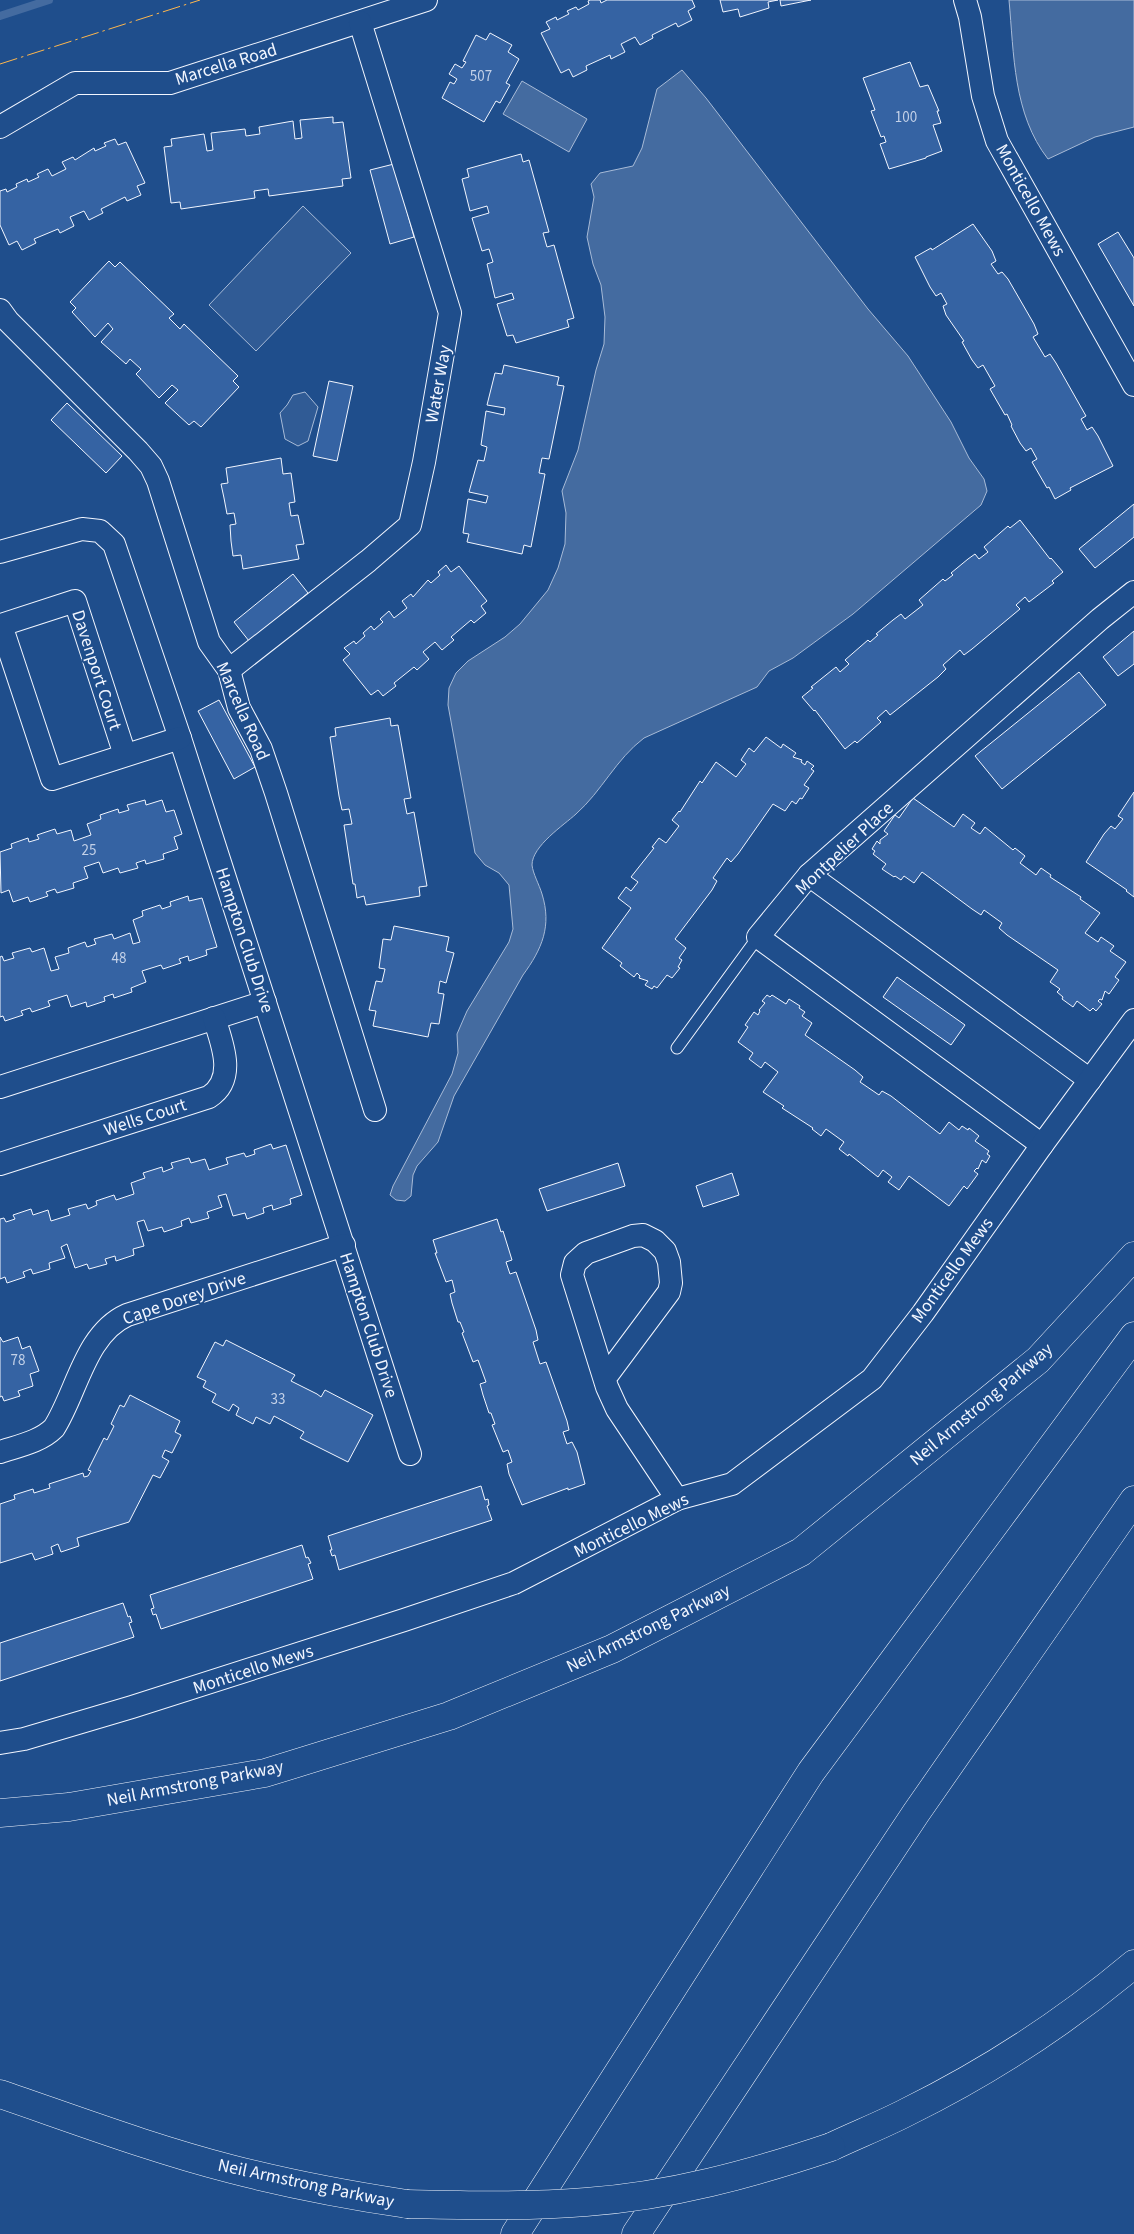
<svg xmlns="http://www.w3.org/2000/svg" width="1134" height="2234" font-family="'Source Sans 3',sans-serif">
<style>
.built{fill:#305b95;stroke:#a8bbd7}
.water{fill:#446ba0;stroke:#a8bbd7}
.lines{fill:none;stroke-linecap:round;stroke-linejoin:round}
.stream{stroke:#446ba0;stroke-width:8}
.building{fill:#3563a3;stroke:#f2f6ff}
.lane-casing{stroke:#f2f6ff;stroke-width:13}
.street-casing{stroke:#f2f6ff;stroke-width:24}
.highway-casing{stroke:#f2f6ff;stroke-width:29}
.lane{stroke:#1f4e8c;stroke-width:11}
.street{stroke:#1f4e8c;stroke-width:22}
.highway{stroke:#1f4e8c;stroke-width:28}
.highway-bridge-casing{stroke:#f2f6ff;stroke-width:29;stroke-linecap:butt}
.highway-bridge{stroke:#1f4e8c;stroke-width:28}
.power{stroke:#ffb74d;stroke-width:1;stroke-dasharray:18 4 2.5 4;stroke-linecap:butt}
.labels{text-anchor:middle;stroke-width:4;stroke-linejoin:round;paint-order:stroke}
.number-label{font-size:15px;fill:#c3d1e8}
.street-label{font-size:18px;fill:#f2f6ff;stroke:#1f4e8c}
</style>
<rect width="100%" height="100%" fill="#1f4e8c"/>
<g class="built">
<path d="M 303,206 L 351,253 L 256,351 L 209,305 Z"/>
<path d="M 305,392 L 318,407 L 308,441 L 298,446 L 285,439 L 280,413 L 287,405 L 293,395 Z"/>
</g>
<g class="water">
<path d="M 1009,0 L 1134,0 L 1134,127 L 1095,137 L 1048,159 C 1013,114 1014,54 1009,0 Z"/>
<path d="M 682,70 L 706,98 L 868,309 L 908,356 L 951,422 L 969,458 L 984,479 L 987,491 L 981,505 L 853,614 L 793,658 L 769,671 L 757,687 L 644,738 C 616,759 602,791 576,814 C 564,825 532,846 532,865 C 533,874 539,884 542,894 C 552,926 542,949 523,975 L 454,1096 L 438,1142 L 417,1166 L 413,1175 L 411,1196 L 405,1201 L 396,1200 L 390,1195 L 393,1186 L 452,1074 L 458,1053 L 457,1034 L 467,1011 L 509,942 L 513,929 L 509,885 L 499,873 L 485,865 L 475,853 L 448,705 L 449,688 L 456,673 L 468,661 L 505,637 L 520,624 L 548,590 L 558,568 L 565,544 L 566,513 L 562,491 L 578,450 L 596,370 L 604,344 L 605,317 L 601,285 L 593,264 L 587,237 L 594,197 L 591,184 L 600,173 L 633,166 L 642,148 L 657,89 Z"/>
<path d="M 522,81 L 587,119 L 569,152 L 503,114 Z"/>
</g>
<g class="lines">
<path class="stream" d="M 0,16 L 49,0"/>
</g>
<g class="building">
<path d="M 590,0 L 600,0 L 601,3 L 607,0 L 692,0 L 695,7 L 688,11 L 692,20 L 678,27 L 676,23 L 652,35 L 653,38 L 640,45 L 635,37 L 621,44 L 625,52 L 611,59 L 610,55 L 586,66 L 587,70 L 573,77 L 569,69 L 561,73 L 541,33 L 550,29 L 546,22 L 556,17 L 557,20 L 569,14 L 567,11 L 576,7 L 578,10 L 589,4 L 588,1 Z"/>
<path d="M 720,0 L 778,0 L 768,2 L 769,8 L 740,17 L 738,9 L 723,12 Z"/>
<path d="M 780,0 L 811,0 L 781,6 Z"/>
<path d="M 490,33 L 512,45 L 508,52 L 519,59 L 506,83 L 510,85 L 500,103 L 496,101 L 484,122 L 442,98 L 450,82 L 454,84 L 457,79 L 449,74 L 455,64 L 462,68 L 466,62 L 463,61 L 476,35 L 486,40 Z"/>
<path d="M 910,62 L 920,87 L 928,85 L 939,111 L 937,111 L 941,123 L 933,125 L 942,151 L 926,157 L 926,158 L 889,169 L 880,144 L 886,142 L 884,136 L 881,137 L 871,111 L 875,110 L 863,78 Z"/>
<path d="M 333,117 L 333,123 L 343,122 L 351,178 L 342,179 L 343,186 L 269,196 L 268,189 L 254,191 L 255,198 L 181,209 L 180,202 L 171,203 L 164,147 L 172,146 L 171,139 L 204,134 L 207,151 L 213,150 L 211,133 L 245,129 L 246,136 L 260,134 L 259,127 L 293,121 L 295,139 L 302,138 L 300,120 Z"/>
<path d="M 115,139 L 118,145 L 126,142 L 145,183 L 137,186 L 141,195 L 127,201 L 125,197 L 101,209 L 103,213 L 89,220 L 84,211 L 70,217 L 74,226 L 60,233 L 58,229 L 34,239 L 36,243 L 22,250 L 17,241 L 9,245 L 0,225 L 0,191 L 6,189 L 7,192 L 17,187 L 16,184 L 27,179 L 28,182 L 39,177 L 37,174 L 48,169 L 52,176 L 66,169 L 62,162 L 73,157 L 75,160 L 94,148 L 95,151 L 106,146 L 104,143 Z"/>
<path d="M 521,154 L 523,162 L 529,160 L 549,232 L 543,233 L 547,247 L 554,245 L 574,318 L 567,320 L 569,327 L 516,343 L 513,335 L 507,336 L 497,304 L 514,299 L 512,293 L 495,298 L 487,264 L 493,262 L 489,249 L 482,251 L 472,218 L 489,213 L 487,206 L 470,211 L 462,179 L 469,177 L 467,169 Z"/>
<path d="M 394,164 L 414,237 L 390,244 L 370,170 Z"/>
<path d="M 973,224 L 992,251 L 996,261 L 991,264 L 998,274 L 1002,272 L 1008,279 L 1034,324 L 1038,334 L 1033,337 L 1045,357 L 1050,354 L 1056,363 L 1086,416 L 1081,419 L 1087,430 L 1092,427 L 1098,436 L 1113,466 L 1070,488 L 1071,490 L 1055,499 L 1049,487 L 1047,488 L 1032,462 L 1037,459 L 1031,448 L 1026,451 L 1020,443 L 1011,426 L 1012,425 L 1007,414 L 1005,415 L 990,389 L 995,386 L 983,365 L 978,368 L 972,360 L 962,342 L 964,341 L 946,315 L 943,306 L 947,304 L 941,293 L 936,296 L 930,287 L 915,257 L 931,248 L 932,250 Z"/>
<path d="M 1118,232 L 1134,258 L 1134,306 L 1098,244 Z"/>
<path d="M 109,261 L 115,267 L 120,262 L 174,314 L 169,318 L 180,329 L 184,324 L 238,376 L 233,381 L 239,387 L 201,427 L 194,421 L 189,425 L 165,403 L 178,390 L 172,385 L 159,398 L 136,374 L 141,369 L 130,359 L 126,364 L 101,342 L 113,329 L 108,323 L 95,337 L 72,312 L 76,308 L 70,302 Z"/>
<path d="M 504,365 L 559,377 L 557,385 L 564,386 L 549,459 L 542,458 L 539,473 L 545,474 L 531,547 L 524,545 L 522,554 L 467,542 L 469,534 L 463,533 L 468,499 L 486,503 L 488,496 L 469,492 L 478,460 L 484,461 L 487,447 L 481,445 L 486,411 L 504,415 L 505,408 L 487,405 L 495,373 L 502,374 Z"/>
<path d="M 329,381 L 353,386 L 337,461 L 313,456 Z"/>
<path d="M 67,403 L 122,456 L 106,473 L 51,420 Z"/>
<path d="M 281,458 L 283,474 L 291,473 L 295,502 L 289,503 L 291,516 L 298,515 L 304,544 L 296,545 L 299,559 L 243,569 L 241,555 L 233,556 L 231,541 L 230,525 L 236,524 L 234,513 L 227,514 L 224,498 L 221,484 L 228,483 L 226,468 Z"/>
<path d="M 1134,504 L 1134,537 L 1095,568 L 1079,549 Z"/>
<path d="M 1020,520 L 1050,559 L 1051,558 L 1063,572 L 1052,581 L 1054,583 L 1029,602 L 1025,597 L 1016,605 L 1020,609 L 972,649 L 964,655 L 960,650 L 943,665 L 946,669 L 938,677 L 890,715 L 886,710 L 877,718 L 881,722 L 857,743 L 855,741 L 845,749 L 815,710 L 814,711 L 802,697 L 813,688 L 811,687 L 836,667 L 840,672 L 849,664 L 845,660 L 868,640 L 870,642 L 878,635 L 876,634 L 893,620 L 901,614 L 905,619 L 923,605 L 919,600 L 943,579 L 945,581 L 953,575 L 951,573 L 968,559 L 975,554 L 979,559 L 988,552 L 984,547 L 1008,526 L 1010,528 Z"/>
<path d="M 446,565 L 451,572 L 459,566 L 487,601 L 481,606 L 486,613 L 474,623 L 471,620 L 451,637 L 454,640 L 442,650 L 435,642 L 423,652 L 429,659 L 417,670 L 414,667 L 394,683 L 396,686 L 383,696 L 378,690 L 371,695 L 343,660 L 350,654 L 344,648 L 354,641 L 356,644 L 365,636 L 363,633 L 371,626 L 374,630 L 383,622 L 380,619 L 389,611 L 394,618 L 407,608 L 402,601 L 411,594 L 413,597 L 428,580 L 431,583 L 440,575 L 438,572 Z"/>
<path d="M 293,574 L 308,593 L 249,641 L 234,622 Z"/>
<path d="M 1134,631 L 1134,664 L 1118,676 L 1103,657 Z"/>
<path d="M 1079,672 L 1106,705 L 1002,789 L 975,756 Z"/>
<path d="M 219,700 L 255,767 L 234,779 L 198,711 Z"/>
<path d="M 390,718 L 391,726 L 398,725 L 411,798 L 404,799 L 407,814 L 414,812 L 427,886 L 419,887 L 420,896 L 366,905 L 364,896 L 357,898 L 355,884 L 353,884 L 344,825 L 352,824 L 349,809 L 342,810 L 339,796 L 330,737 L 336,736 L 335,728 Z"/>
<path d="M 766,737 L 781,748 L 783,744 L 796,753 L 793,757 L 802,760 L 801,762 L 805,765 L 807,761 L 814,766 L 811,769 L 814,771 L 804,785 L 809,788 L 802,799 L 800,798 L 796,804 L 792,801 L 785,811 L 773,804 L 738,854 L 731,862 L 727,858 L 713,878 L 717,881 L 712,890 L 675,939 L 686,948 L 679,958 L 682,960 L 678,967 L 680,968 L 672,978 L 667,975 L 657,988 L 654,986 L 652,989 L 645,985 L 648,981 L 639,978 L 640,976 L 637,973 L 634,977 L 620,966 L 622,963 L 602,948 L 631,908 L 618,898 L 626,887 L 631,891 L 638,882 L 631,877 L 654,848 L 652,847 L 659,838 L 666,843 L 679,826 L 672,820 L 679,811 L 680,812 L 700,781 L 702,783 L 716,762 L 736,777 L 746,764 L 741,760 L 749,748 L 754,752 Z"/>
<path d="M 1134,792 L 1134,897 L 1126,891 L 1127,890 L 1086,862 L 1104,834 L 1111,826 L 1115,829 L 1123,819 L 1118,816 Z"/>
<path d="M 913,798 L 954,827 L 963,814 L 975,823 L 971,828 L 980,834 L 985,827 L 1013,850 L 1015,848 L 1025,856 L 1020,863 L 1036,875 L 1041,868 L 1051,875 L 1050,877 L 1081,897 L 1080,899 L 1100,913 L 1085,933 L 1098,942 L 1101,937 L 1114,946 L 1110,951 L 1126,962 L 1115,977 L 1119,980 L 1109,994 L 1105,991 L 1102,1000 L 1100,999 L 1098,1001 L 1102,1004 L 1096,1011 L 1093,1008 L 1090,1011 L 1077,1001 L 1073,1007 L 1062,999 L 1063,997 L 1057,992 L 1060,989 L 1050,982 L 1058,970 L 1007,935 L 999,928 L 1002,923 L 984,910 L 981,915 L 972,909 L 922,872 L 914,883 L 904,876 L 901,880 L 895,876 L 894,877 L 882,869 L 886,864 L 873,854 L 875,851 L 872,849 L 877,841 L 880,844 L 880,840 L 888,834 L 884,831 L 895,815 L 899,818 Z"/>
<path d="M 145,800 L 146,805 L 162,800 L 166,812 L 174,810 L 182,834 L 174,837 L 178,849 L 163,854 L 164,859 L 146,864 L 145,860 L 136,863 L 138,868 L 120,873 L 118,868 L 103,873 L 99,862 L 84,867 L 88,878 L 73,883 L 74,888 L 57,893 L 55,889 L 46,892 L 48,896 L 30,902 L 28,897 L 13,902 L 9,890 L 1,893 L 0,852 L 12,848 L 11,844 L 28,838 L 29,842 L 39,839 L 37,835 L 55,829 L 57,834 L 71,830 L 74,841 L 91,835 L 87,824 L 101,819 L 100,815 L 118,809 L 119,813 L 129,810 L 127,805 Z"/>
<path d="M 188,896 L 189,901 L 202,898 L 217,947 L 206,950 L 207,955 L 189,961 L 188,956 L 179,959 L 181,963 L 163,969 L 161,965 L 142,971 L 146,982 L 131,988 L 132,992 L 114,998 L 113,994 L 104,997 L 105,1001 L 87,1007 L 86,1002 L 71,1007 L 67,995 L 48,1001 L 50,1006 L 32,1012 L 30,1008 L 21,1011 L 23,1015 L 5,1021 L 3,1016 L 0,1017 L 0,957 L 2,956 L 4,961 L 14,958 L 12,953 L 30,948 L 32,952 L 44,948 L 51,971 L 59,969 L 55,957 L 69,953 L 68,948 L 85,942 L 87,947 L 96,944 L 94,939 L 112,934 L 114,939 L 130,933 L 133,944 L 140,942 L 133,920 L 143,916 L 142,911 L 160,905 L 162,909 L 171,906 L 170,902 Z"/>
<path d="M 394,926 L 449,937 L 446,951 L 454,953 L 446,983 L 440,981 L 438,993 L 444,994 L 439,1024 L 431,1023 L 428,1037 L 373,1026 L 376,1011 L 369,1010 L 376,981 L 382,982 L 385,969 L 379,968 L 383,939 L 391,940 Z"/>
<path d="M 897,977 L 965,1025 L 951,1045 L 883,997 Z"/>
<path d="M 767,995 L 770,997 L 772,995 L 786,1004 L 789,999 L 800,1006 L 799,1008 L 805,1012 L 802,1016 L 812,1023 L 805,1035 L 855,1070 L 863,1077 L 860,1082 L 879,1095 L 882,1091 L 891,1096 L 940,1134 L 949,1122 L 959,1130 L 962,1126 L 968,1130 L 969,1128 L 979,1136 L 975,1141 L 989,1151 L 987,1154 L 990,1156 L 986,1163 L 982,1160 L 978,1169 L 977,1168 L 974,1171 L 978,1174 L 967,1189 L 964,1186 L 949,1206 L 909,1176 L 899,1190 L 888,1182 L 892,1177 L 883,1170 L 878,1177 L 849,1154 L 848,1156 L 839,1149 L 844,1142 L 826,1129 L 821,1136 L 812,1129 L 813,1128 L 782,1108 L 784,1106 L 763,1092 L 778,1072 L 765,1062 L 761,1068 L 749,1059 L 753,1053 L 738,1042 L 748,1027 L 745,1025 L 754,1012 L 758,1015 L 760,1011 L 759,1010 L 765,1003 L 762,1001 Z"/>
<path d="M 271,1144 L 273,1149 L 286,1145 L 302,1195 L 290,1199 L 291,1204 L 273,1210 L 272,1205 L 263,1208 L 264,1213 L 247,1219 L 245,1213 L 233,1216 L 226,1194 L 218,1196 L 222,1207 L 207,1212 L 209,1218 L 191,1223 L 189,1218 L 181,1221 L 182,1226 L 164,1232 L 162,1227 L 148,1231 L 144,1220 L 137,1222 L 144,1246 L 133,1249 L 134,1255 L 116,1261 L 115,1256 L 105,1259 L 107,1264 L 89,1269 L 87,1264 L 75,1268 L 67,1244 L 61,1247 L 65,1258 L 49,1263 L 50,1269 L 33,1274 L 31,1269 L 23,1272 L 25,1277 L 7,1283 L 5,1277 L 0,1279 L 0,1219 L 4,1218 L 6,1222 L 15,1219 L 13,1215 L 31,1209 L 33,1215 L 48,1210 L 51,1221 L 70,1215 L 68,1209 L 86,1204 L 88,1209 L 97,1205 L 96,1201 L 114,1195 L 116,1200 L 134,1194 L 131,1183 L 145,1178 L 143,1173 L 162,1167 L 163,1172 L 173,1168 L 171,1163 L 189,1158 L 191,1163 L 205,1159 L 209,1170 L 228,1164 L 226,1158 L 244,1153 L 246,1157 L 255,1154 L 254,1150 Z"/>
<path d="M 618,1163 L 625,1186 L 547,1211 L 539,1189 Z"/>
<path d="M 732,1173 L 739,1195 L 703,1207 L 696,1186 Z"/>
<path d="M 497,1219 L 501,1232 L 503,1231 L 512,1260 L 506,1262 L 510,1274 L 516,1272 L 536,1330 L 538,1340 L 533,1342 L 540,1364 L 546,1362 L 567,1421 L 569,1430 L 563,1432 L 567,1444 L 572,1442 L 577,1452 L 585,1484 L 568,1490 L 568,1488 L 522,1505 L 509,1474 L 507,1464 L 512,1462 L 508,1450 L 503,1452 L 492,1425 L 495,1424 L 491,1413 L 489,1413 L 483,1395 L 480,1384 L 486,1382 L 478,1360 L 473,1362 L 462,1333 L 464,1332 L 460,1322 L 458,1322 L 452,1303 L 450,1294 L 455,1292 L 452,1280 L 446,1282 L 435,1253 L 437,1253 L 433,1240 Z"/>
<path d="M 0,1337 L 3,1342 L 18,1337 L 22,1349 L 30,1346 L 39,1371 L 30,1374 L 33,1386 L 18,1391 L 20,1396 L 4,1401 L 2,1396 L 0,1397 Z"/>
<path d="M 226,1340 L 295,1375 L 291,1381 L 317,1394 L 321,1397 L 325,1390 L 373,1415 L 348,1462 L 300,1438 L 304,1432 L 274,1416 L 270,1424 L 256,1417 L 253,1424 L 236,1415 L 239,1408 L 233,1404 L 229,1411 L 212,1402 L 216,1394 L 203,1387 L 206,1381 L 197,1377 L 215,1342 L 223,1346 Z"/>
<path d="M 130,1395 L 180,1421 L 175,1432 L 181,1435 L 172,1453 L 165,1450 L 162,1457 L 169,1461 L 160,1478 L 153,1475 L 129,1522 L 77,1538 L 79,1546 L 61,1552 L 58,1544 L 51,1547 L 53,1554 L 35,1560 L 32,1553 L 0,1563 L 0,1504 L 15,1499 L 14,1495 L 33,1489 L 34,1493 L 50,1488 L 49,1484 L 83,1473 L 84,1477 L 88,1476 L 91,1471 L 88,1470 L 104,1438 L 107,1440 L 114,1426 L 111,1424 L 120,1405 L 124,1407 Z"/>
<path d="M 481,1486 L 485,1500 L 488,1499 L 489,1505 L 487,1506 L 492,1520 L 339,1570 L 335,1555 L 332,1556 L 330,1550 L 332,1550 L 328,1536 Z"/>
<path d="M 302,1545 L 306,1558 L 308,1557 L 311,1563 L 308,1564 L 313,1579 L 161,1629 L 156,1614 L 153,1615 L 151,1609 L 154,1608 L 150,1595 Z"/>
<path d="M 123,1603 L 128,1617 L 130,1616 L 132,1622 L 129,1623 L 134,1637 L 0,1681 L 0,1643 Z"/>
</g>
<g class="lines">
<g class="lane-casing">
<path id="lane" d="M 677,1048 L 758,937"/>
</g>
<g class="street-casing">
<g id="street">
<path d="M 965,0 L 970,17 L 983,96 L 997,141 L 1134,385"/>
<path d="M 0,127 L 75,83 L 170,83 L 426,0"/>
<path d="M 0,310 L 8,321 L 138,451 L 151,466 L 158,481 L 209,642 L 229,670 L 239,708 L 261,749 L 276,793 L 375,1110"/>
<path d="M 0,552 L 82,529 L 100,531 L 114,544 L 180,738 L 410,1454"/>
<path d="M 229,670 L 368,561 L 410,525 L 424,462 L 450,313 L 360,22"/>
<path d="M 125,755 L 75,601 L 1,625 L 52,779 L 180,738"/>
<path d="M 809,875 L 1090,1080"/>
<path d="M 0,1087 L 265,1002"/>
<path d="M 1042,1145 L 758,937 L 809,875 L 1100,619 L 1134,592"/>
<path d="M 0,1164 L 209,1097 C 237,1079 222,1043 214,1018"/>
<path d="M 605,1378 L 669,1292 L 671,1283 L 669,1262 L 665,1251 L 655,1241 L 643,1235 L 633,1236 L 586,1253 L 575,1263 L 572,1275 L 607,1387 L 617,1409 L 677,1499"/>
<path d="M 0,1452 C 18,1446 40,1442 54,1428 C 77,1392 85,1334 127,1315 L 344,1245"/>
<path d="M 0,1743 L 24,1739 L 132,1707 L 404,1620 L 514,1583 L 677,1499 L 732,1484 L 872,1379 L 923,1313 L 1042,1145 L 1134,1020"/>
</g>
</g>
<g class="highway-casing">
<g id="highway">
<path d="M 0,1813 L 69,1807 L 265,1773 L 449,1716 L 612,1649 L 801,1552 L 1038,1360 L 1134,1256"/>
<path d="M 0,2094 C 76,2120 153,2149 231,2169 C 289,2184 347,2195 407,2204"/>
<path d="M 831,2147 C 856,2135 882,2125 907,2112 C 988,2072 1065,2022 1134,1964"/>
<path d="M 515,2234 L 811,1772 L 1134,1336"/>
<path d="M 636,2234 L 916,1813 L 1134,1500"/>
</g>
</g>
<use href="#lane" class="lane"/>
<use href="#street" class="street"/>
<use href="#highway" class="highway"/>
<g class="highway-bridge-casing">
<path id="highway-bridge" d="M 407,2204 C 466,2205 526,2207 586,2202 C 670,2196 751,2174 831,2147"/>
</g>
<use href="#highway-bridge" class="highway-bridge"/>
<path class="power" d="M 0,64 L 200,0"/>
</g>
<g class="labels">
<g class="number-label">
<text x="481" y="81">507</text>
<text x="906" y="122">100</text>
<text x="89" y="855">25</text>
<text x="119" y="963">48</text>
<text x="18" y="1365">78</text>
<text x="278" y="1404">33</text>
</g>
<g class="street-label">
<text transform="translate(226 64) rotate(-17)" y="6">Marcella Road</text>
<text transform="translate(1031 200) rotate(61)" y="6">Monticello Mews</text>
<text transform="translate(438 384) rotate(-80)" y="6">Water Way</text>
<text transform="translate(97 670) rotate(72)" y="6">Davenport Court</text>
<text transform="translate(243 711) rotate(66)" y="6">Marcella Road</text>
<text transform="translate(844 848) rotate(-43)" y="6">Montpelier Place</text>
<text transform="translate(245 940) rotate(72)" y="6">Hampton Club Drive</text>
<text transform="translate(145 1117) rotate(-18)" y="6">Wells Court</text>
<text transform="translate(952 1270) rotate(-54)" y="6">Monticello Mews</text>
<text transform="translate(184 1298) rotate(-19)" y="6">Cape Dorey Drive</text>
<text transform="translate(369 1325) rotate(72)" y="6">Hampton Club Drive</text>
<text transform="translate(981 1404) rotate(-40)" y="6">Neil Armstrong Parkway</text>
<text transform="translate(631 1525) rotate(-26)" y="6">Monticello Mews</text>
<text transform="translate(648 1628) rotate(-26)" y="6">Neil Armstrong Parkway</text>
<text transform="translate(253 1669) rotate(-18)" y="6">Monticello Mews</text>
<text transform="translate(195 1783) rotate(-11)" y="6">Neil Armstrong Parkway</text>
<text transform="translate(306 2183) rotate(12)" y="6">Neil Armstrong Parkway</text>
</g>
</g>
</svg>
